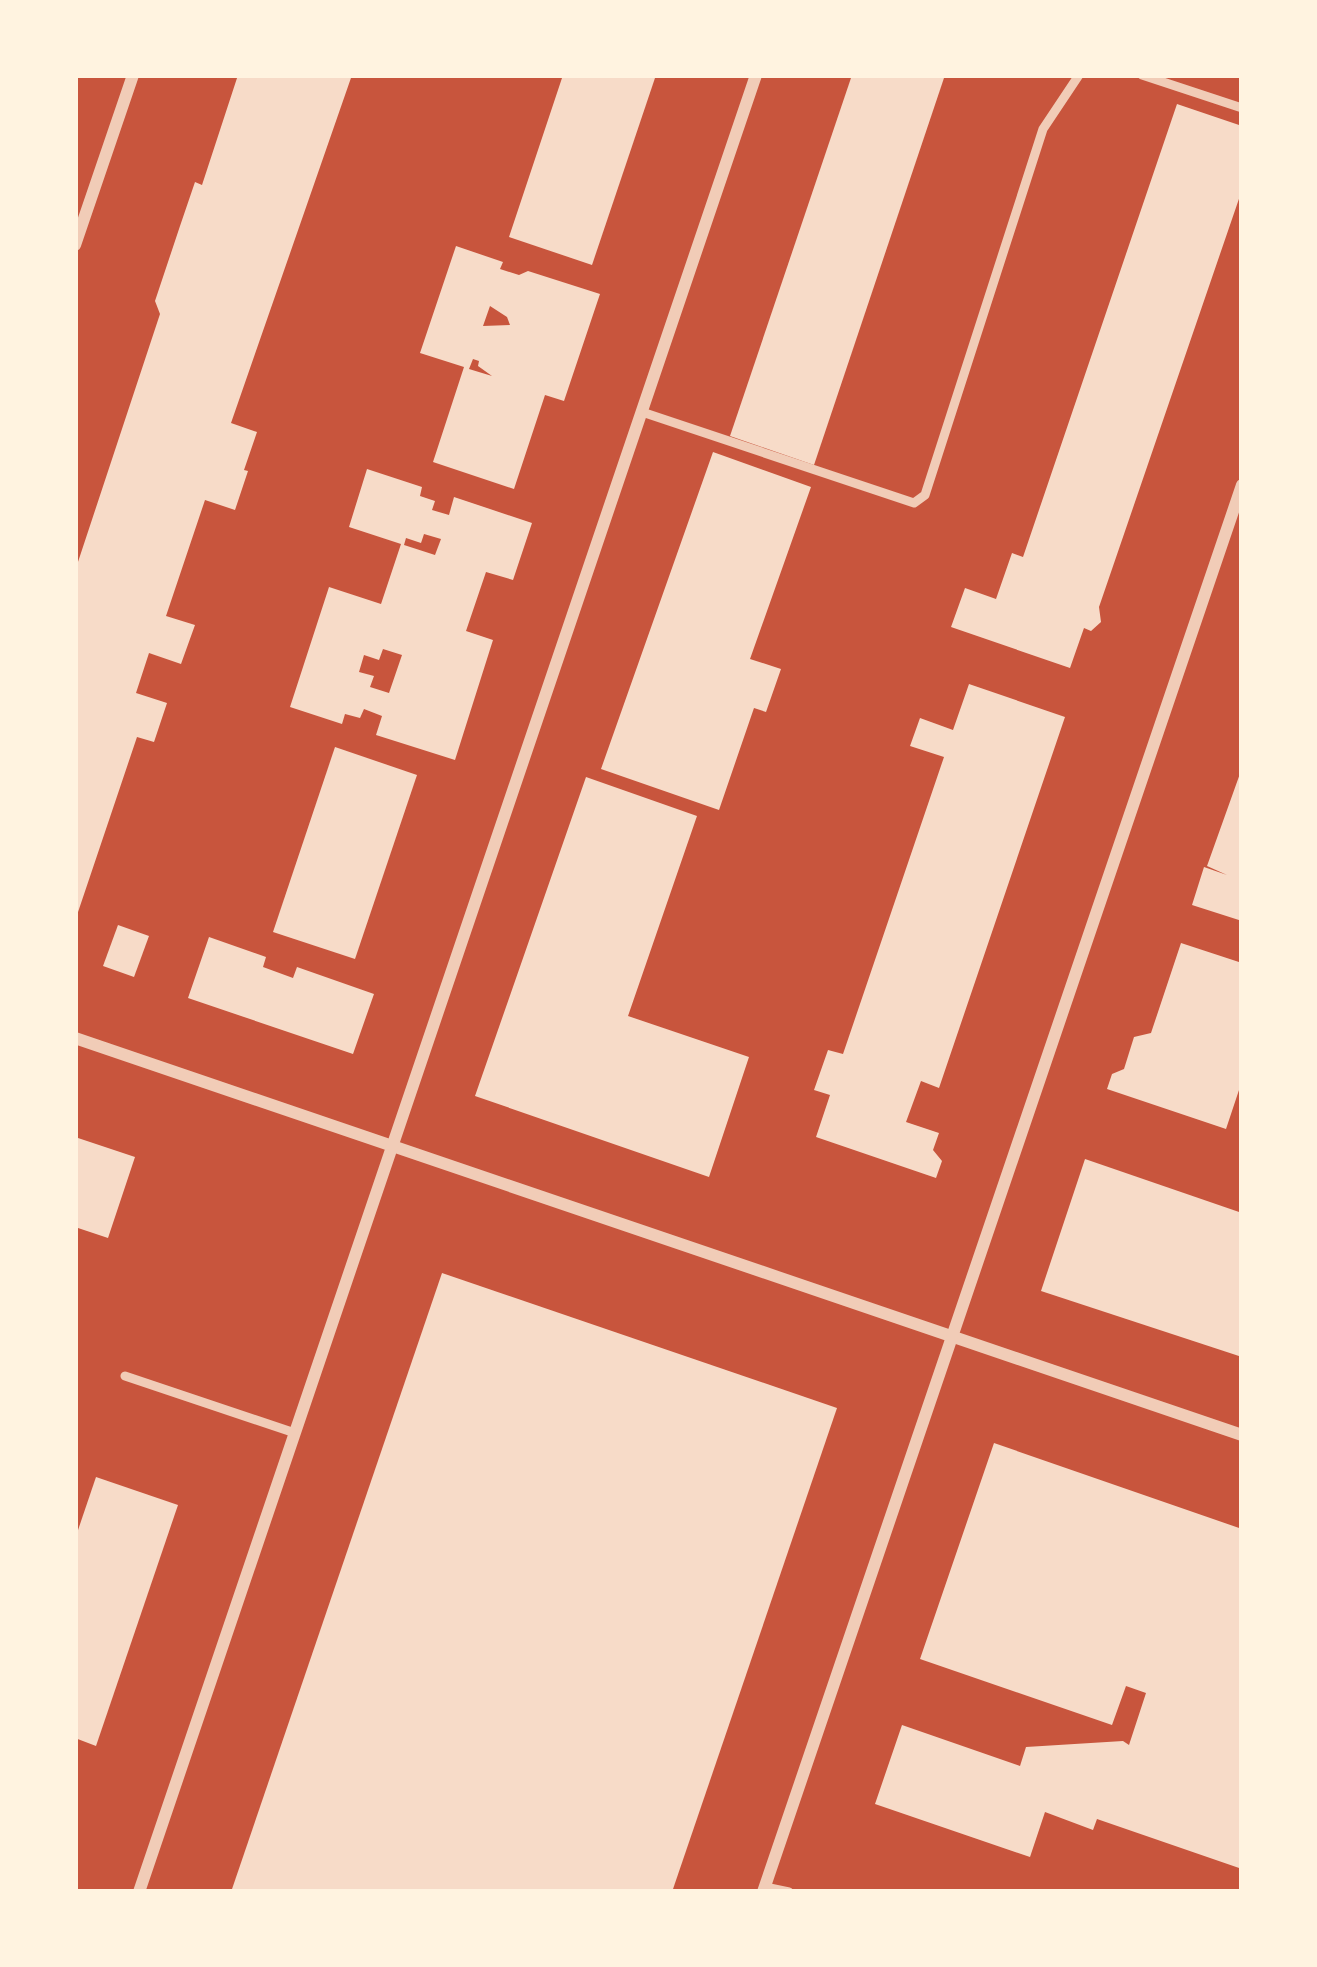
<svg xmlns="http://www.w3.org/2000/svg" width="1317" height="1967" font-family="'DejaVu Sans',sans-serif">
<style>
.building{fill:#f7dbc8;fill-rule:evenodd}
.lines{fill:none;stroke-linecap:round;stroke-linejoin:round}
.service{stroke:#f1ccb7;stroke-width:9}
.minor{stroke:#f1ccb7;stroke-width:12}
</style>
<rect width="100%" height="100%" fill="#c8553d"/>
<g class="building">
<path d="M 238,75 L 352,75 L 231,423 L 257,432 L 244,470 L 248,471 L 235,510 L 205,500 L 166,616 L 195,625 L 181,664 L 149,653 L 136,693 L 167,703 L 154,742 L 137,737 L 75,921 L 75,571 L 160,314 L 155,301 L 180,226 L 195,182 L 202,185 Z"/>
<path d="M 563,75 L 656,75 L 592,265 L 509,237 Z"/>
<path d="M 852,75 L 945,75 L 814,465 L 730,436 Z"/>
<path d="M 1177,104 L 1242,126 L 1242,190 L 1099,607 L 1101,622 L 1091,631 L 1084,628 L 1070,668 L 951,627 L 965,588 L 996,599 L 1012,553 L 1023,557 Z"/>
<path d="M 456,246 L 503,262 L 500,269 L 519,275 L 528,271 L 600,294 L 564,401 L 545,395 L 514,489 L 433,462 L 464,367 L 420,353 ZM 490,306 L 507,317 L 510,325 L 483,326 ZM 473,359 L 479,361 L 478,366 L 492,376 L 469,369 Z"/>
<path d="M 713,452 L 811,487 L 750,659 L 781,669 L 766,712 L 754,708 L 719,810 L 601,769 Z"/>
<path d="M 367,469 L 422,487 L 420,496 L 435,501 L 432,510 L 449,515 L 454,497 L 532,523 L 513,580 L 486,572 L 466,631 L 493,640 L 455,760 L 376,735 L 382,716 L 364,709 L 360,718 L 345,714 L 342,724 L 290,707 L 329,587 L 381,604 L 401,544 L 349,527 ZM 424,534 L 441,539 L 435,555 L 404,545 L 406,538 L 421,543 ZM 383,649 L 402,655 L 389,693 L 370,687 L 374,676 L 359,672 L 364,655 L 379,660 Z"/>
<path d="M 969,684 L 1065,717 L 939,1088 L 921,1081 L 906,1122 L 939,1133 L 933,1150 L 942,1161 L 936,1178 L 816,1137 L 830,1095 L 814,1090 L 828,1050 L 843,1054 L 944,757 L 910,746 L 920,718 L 953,730 Z"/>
<path d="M 335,747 L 417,775 L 355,959 L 273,932 Z"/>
<path d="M 1242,768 L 1242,921 L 1192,905 L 1204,867 L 1227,875 L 1207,866 Z"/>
<path d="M 586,777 L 697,816 L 628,1016 L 749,1057 L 709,1177 L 475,1096 Z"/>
<path d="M 118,925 L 149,936 L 134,977 L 103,966 Z"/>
<path d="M 209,937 L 266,957 L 263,967 L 293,978 L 297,967 L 374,994 L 353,1054 L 188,998 Z"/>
<path d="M 1181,943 L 1242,963 L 1242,1081 L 1226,1129 L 1107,1089 L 1112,1074 L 1124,1069 L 1134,1037 L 1151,1033 Z"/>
<path d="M 75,1137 L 135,1157 L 108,1238 L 75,1227 Z"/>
<path d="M 1085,1159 L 1242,1213 L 1242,1357 L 1041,1291 Z"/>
<path d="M 442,1273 L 837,1408 L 672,1892 L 231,1892 Z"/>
<path d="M 994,1443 L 1242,1529 L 1242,1869 L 1097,1819 L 1093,1830 L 1045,1812 L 1030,1857 L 875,1804 L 902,1725 L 1020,1766 L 1026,1747 L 1123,1741 L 1129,1745 L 1146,1693 L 1126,1686 L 1112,1725 L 920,1659 Z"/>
<path d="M 96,1477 L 178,1505 L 96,1746 L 75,1738 L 75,1539 Z"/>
</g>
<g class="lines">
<g class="service">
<path d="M 1142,75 L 1242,108"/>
<path d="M 642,412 L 914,503 L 925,495 L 1043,129 L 1079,75"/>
<path d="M 125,1376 L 295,1433"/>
<path d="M 765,1887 L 789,1892"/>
</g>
<g class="minor">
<path d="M 75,245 L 133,75"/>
<path d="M 75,1038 L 1242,1435"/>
<path d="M 139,1892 L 756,75"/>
<path d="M 763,1892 L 1242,485"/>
</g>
</g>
<rect width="1317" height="1967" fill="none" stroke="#fff3e0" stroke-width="156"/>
</svg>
